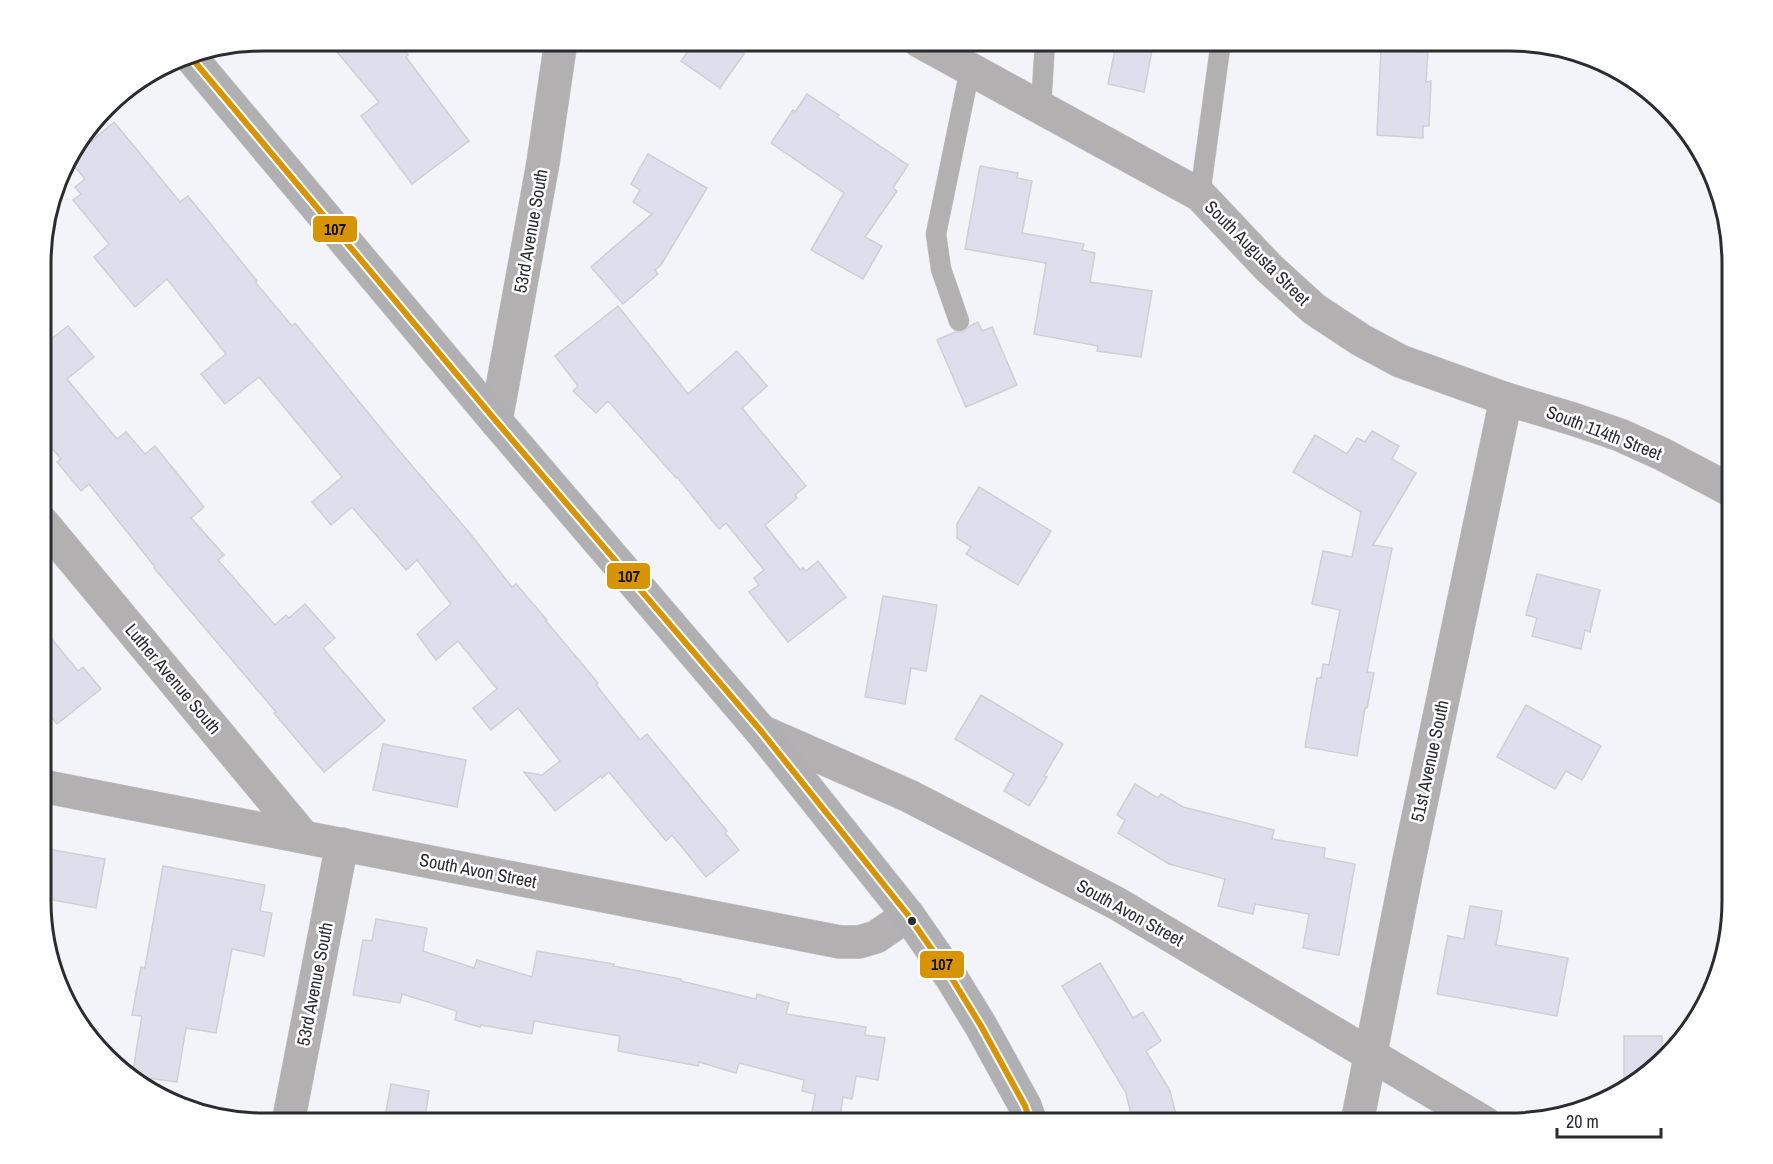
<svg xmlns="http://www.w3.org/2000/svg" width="1773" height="1164" font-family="'Archivo Narrow',sans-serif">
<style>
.building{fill:#dfdeed;stroke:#cfcfd4;stroke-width:1.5}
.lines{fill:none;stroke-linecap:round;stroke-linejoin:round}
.lane-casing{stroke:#d0d1d5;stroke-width:21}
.street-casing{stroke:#d0d1d5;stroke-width:34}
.secondary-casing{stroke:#d0d1d5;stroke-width:34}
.lane{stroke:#b2b0b1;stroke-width:20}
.street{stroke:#b2b0b1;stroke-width:33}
.secondary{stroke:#b0afb2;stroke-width:33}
.bus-1-casing{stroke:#fff;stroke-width:10}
.bus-1{stroke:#d89407;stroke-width:6}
.bus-dot{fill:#2b2c30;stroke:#fff;stroke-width:2}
.labels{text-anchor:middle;stroke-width:5;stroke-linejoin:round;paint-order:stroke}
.street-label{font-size:18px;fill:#2b2c30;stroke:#fff}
.rim{fill:none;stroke:#2b2c30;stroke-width:3}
.line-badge{stroke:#fff;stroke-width:2}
.pale-badge-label{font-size:16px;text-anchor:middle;font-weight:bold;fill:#111}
</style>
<rect width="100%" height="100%" fill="#f3f4fa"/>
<g class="building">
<path d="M 327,40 L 395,40 L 408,55 L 406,57 L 469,141 L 412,184 L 361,116 L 379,102 Z"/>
<path d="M 696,40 L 725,40 L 744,54 L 720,88 L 681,61 Z"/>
<path d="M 1117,40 L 1131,40 L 1153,45 L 1144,92 L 1108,84 Z"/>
<path d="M 1381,49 L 1428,52 L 1426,82 L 1431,81 L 1429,126 L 1423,126 L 1423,138 L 1377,135 Z"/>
<path d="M 807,94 L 839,115 L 837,117 L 908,165 L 893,188 L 897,191 L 865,237 L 882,246 L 863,279 L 811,250 L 844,193 L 771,143 L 793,110 L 795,112 Z"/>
<path d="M 114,122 L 180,202 L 188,196 L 257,281 L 256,283 L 292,326 L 295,323 L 396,447 L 468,531 L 512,587 L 516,584 L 547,620 L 546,621 L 598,683 L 596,685 L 640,740 L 647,734 L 727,831 L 725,833 L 739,850 L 706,877 L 672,835 L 666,841 L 609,772 L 602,778 L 601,776 L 555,811 L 524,772 L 542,775 L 560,761 L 518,708 L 491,730 L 473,708 L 497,689 L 458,641 L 436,660 L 417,634 L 451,604 L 417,560 L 406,570 L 352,507 L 331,525 L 312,502 L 342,477 L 259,377 L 225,404 L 201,374 L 226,354 L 167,279 L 135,307 L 94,257 L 109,244 L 73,200 L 81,194 L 75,187 L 85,179 L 69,160 Z"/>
<path d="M 648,154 L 707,188 L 661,265 L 655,270 L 658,274 L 623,304 L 591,267 L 652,214 L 633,202 L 640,190 L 631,184 Z"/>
<path d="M 980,166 L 1018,173 L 1017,178 L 1032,181 L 1022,233 L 1084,244 L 1082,250 L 1095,253 L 1090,282 L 1152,291 L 1141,357 L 1097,351 L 1098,346 L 1034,334 L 1046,263 L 965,249 Z"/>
<path d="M 618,306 L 688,394 L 737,351 L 767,386 L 742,408 L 806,486 L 795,495 L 797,498 L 765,525 L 800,570 L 803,568 L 806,571 L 818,561 L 846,597 L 788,642 L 749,592 L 759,585 L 754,578 L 764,570 L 726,523 L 719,529 L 677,477 L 676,478 L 608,401 L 596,413 L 573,391 L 578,386 L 555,356 Z"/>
<path d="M 978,322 L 982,331 L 992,327 L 1017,385 L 966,407 L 937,340 L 955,332 L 963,332 L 970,326 Z"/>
<path d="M 68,326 L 94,357 L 67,379 L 117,439 L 126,432 L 145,454 L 155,446 L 204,507 L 191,518 L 224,555 L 218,560 L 275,625 L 286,615 L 289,618 L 305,604 L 335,638 L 323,648 L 385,721 L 324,772 L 274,713 L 276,712 L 154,568 L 155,567 L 89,484 L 81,491 L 57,462 L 61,459 L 42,436 L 42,346 Z"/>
<path d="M 1372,431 L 1399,446 L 1392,459 L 1416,473 L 1373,545 L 1392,548 L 1367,672 L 1374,673 L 1367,708 L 1365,708 L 1357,756 L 1305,747 L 1317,678 L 1321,678 L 1323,664 L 1329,665 L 1340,610 L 1312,604 L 1323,551 L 1352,557 L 1361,512 L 1293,472 L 1315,435 L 1347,454 L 1357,438 L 1365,442 Z"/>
<path d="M 979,487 L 1051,531 L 1018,585 L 966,554 L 971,547 L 957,538 L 957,524 Z"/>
<path d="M 1537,574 L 1600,590 L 1590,632 L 1585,630 L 1581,649 L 1532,636 L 1537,618 L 1526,615 Z"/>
<path d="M 883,596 L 937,605 L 926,671 L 911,668 L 905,704 L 865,697 Z"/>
<path d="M 42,627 L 78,671 L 83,667 L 101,689 L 57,724 L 42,705 Z"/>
<path d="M 981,695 L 1063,744 L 1044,776 L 1047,777 L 1029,806 L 1004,791 L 1014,774 L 955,739 Z"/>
<path d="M 1526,705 L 1601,746 L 1582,780 L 1566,771 L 1555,789 L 1497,757 Z"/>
<path d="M 383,744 L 466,760 L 457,807 L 373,790 Z"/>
<path d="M 1135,784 L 1158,798 L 1161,794 L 1183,807 L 1274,830 L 1272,839 L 1325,848 L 1324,858 L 1355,864 L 1339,955 L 1303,948 L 1309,914 L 1255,904 L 1253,914 L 1218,906 L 1225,879 L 1169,864 L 1118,833 L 1125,820 L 1117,815 Z"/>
<path d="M 42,848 L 105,859 L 96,908 L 42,898 Z"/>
<path d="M 163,866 L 265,885 L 260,911 L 272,913 L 264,956 L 232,949 L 216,1033 L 186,1028 L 177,1082 L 132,1076 L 142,1016 L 132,1015 L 141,967 L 145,968 Z"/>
<path d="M 1470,906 L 1502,911 L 1496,945 L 1568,958 L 1557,1016 L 1437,994 L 1448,936 L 1464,939 Z"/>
<path d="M 376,919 L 427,928 L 423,951 L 474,968 L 477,960 L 532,977 L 537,951 L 614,964 L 613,966 L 681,979 L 681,981 L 756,999 L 757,994 L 789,1003 L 786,1014 L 866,1027 L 865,1035 L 885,1038 L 878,1080 L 856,1076 L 852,1099 L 843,1097 L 839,1123 L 835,1123 L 811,1119 L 815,1094 L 802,1091 L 804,1080 L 739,1063 L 736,1073 L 699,1062 L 698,1066 L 618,1051 L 620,1036 L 534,1021 L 532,1034 L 481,1025 L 480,1027 L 455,1020 L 457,1011 L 402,994 L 400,1003 L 353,995 L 363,940 L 372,941 Z"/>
<path d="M 1100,963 L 1133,1018 L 1143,1012 L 1161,1041 L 1146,1051 L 1170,1091 L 1178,1123 L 1133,1123 L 1126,1093 L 1062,986 Z"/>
<path d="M 1624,1036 L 1662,1036 L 1662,1055 L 1624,1090 Z"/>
<path d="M 391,1084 L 429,1091 L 424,1123 L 384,1123 Z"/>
</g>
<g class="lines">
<g class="lane-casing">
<g id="lane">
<path d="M 1041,107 L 1045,41"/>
<path d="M 1200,195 L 1221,41"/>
<path d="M 959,321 L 941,269 L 936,234 L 970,69"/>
</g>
</g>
<g class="street-casing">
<g id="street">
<path d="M 919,41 L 1200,195 L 1269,268 L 1314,309 L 1361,340 L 1400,361 L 1506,399 L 1573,419 L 1620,435 L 1662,454 L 1732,491"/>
<path d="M 496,421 L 543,163 L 561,41"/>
<path d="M 42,522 L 303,836"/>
<path d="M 761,731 L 909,796 L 1116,903 L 1485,1123"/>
<path d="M 42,786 L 840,942 L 859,942 L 876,937 L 908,915"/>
<path d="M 288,1123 L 342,844"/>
<path d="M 1357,1123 L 1408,865 L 1506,399"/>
</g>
</g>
<g class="secondary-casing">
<path id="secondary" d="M 189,55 L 496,421 L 761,731 L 908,915 L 951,977 L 981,1026 L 1025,1106 L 1031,1123"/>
</g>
<use href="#lane" class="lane"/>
<use href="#street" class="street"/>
<use href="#secondary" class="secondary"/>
<g class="bus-1-casing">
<path id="bus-1" d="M 189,55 L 496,421 L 761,731 L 908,915 L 951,977 L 981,1026 L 1025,1106 L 1031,1123"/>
</g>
<use href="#bus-1" class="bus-1"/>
</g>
<circle class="bus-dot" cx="912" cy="921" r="5"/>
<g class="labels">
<g class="street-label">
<text transform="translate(531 231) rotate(-80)" y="6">53rd Avenue South</text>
<text transform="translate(1257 253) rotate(45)" y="6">South Augusta Street</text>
<text transform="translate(1604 433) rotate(21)" y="6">South 114th Street</text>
<text transform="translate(173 679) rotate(50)" y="6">Luther Avenue South</text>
<text transform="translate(1430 761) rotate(-78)" y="6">51st Avenue South</text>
<text transform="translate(478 871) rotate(11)" y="6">South Avon Street</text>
<text transform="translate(1130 913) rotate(29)" y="6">South Avon Street</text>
<text transform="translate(315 984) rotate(-79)" y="6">53rd Avenue South</text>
</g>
</g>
<path d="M0 0H1773V1164H0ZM263 51H1510A212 212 0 0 1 1722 263V901A212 212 0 0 1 1510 1113H263A212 212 0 0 1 51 901V263A212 212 0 0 1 263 51Z" fill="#fff" fill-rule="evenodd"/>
<path class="rim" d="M263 51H1510A212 212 0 0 1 1722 263V901A212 212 0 0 1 1510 1113H263A212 212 0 0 1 51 901V263A212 212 0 0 1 263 51Z"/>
<g class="line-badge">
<rect x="312" y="215" width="46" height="28" rx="6" fill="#d89407"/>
<rect x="606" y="562" width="45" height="28" rx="6" fill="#d89407"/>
<rect x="919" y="950" width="46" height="29" rx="6" fill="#d89407"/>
</g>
<g class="pale-badge-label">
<text x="335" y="235">107</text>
<text x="629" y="582">107</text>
<text x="942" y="970">107</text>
</g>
<path d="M1557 1128v9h104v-9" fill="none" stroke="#2b2c30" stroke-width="3"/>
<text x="1566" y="1128" font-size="18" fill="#2b2c30" stroke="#ffffff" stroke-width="4.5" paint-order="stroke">20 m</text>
</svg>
